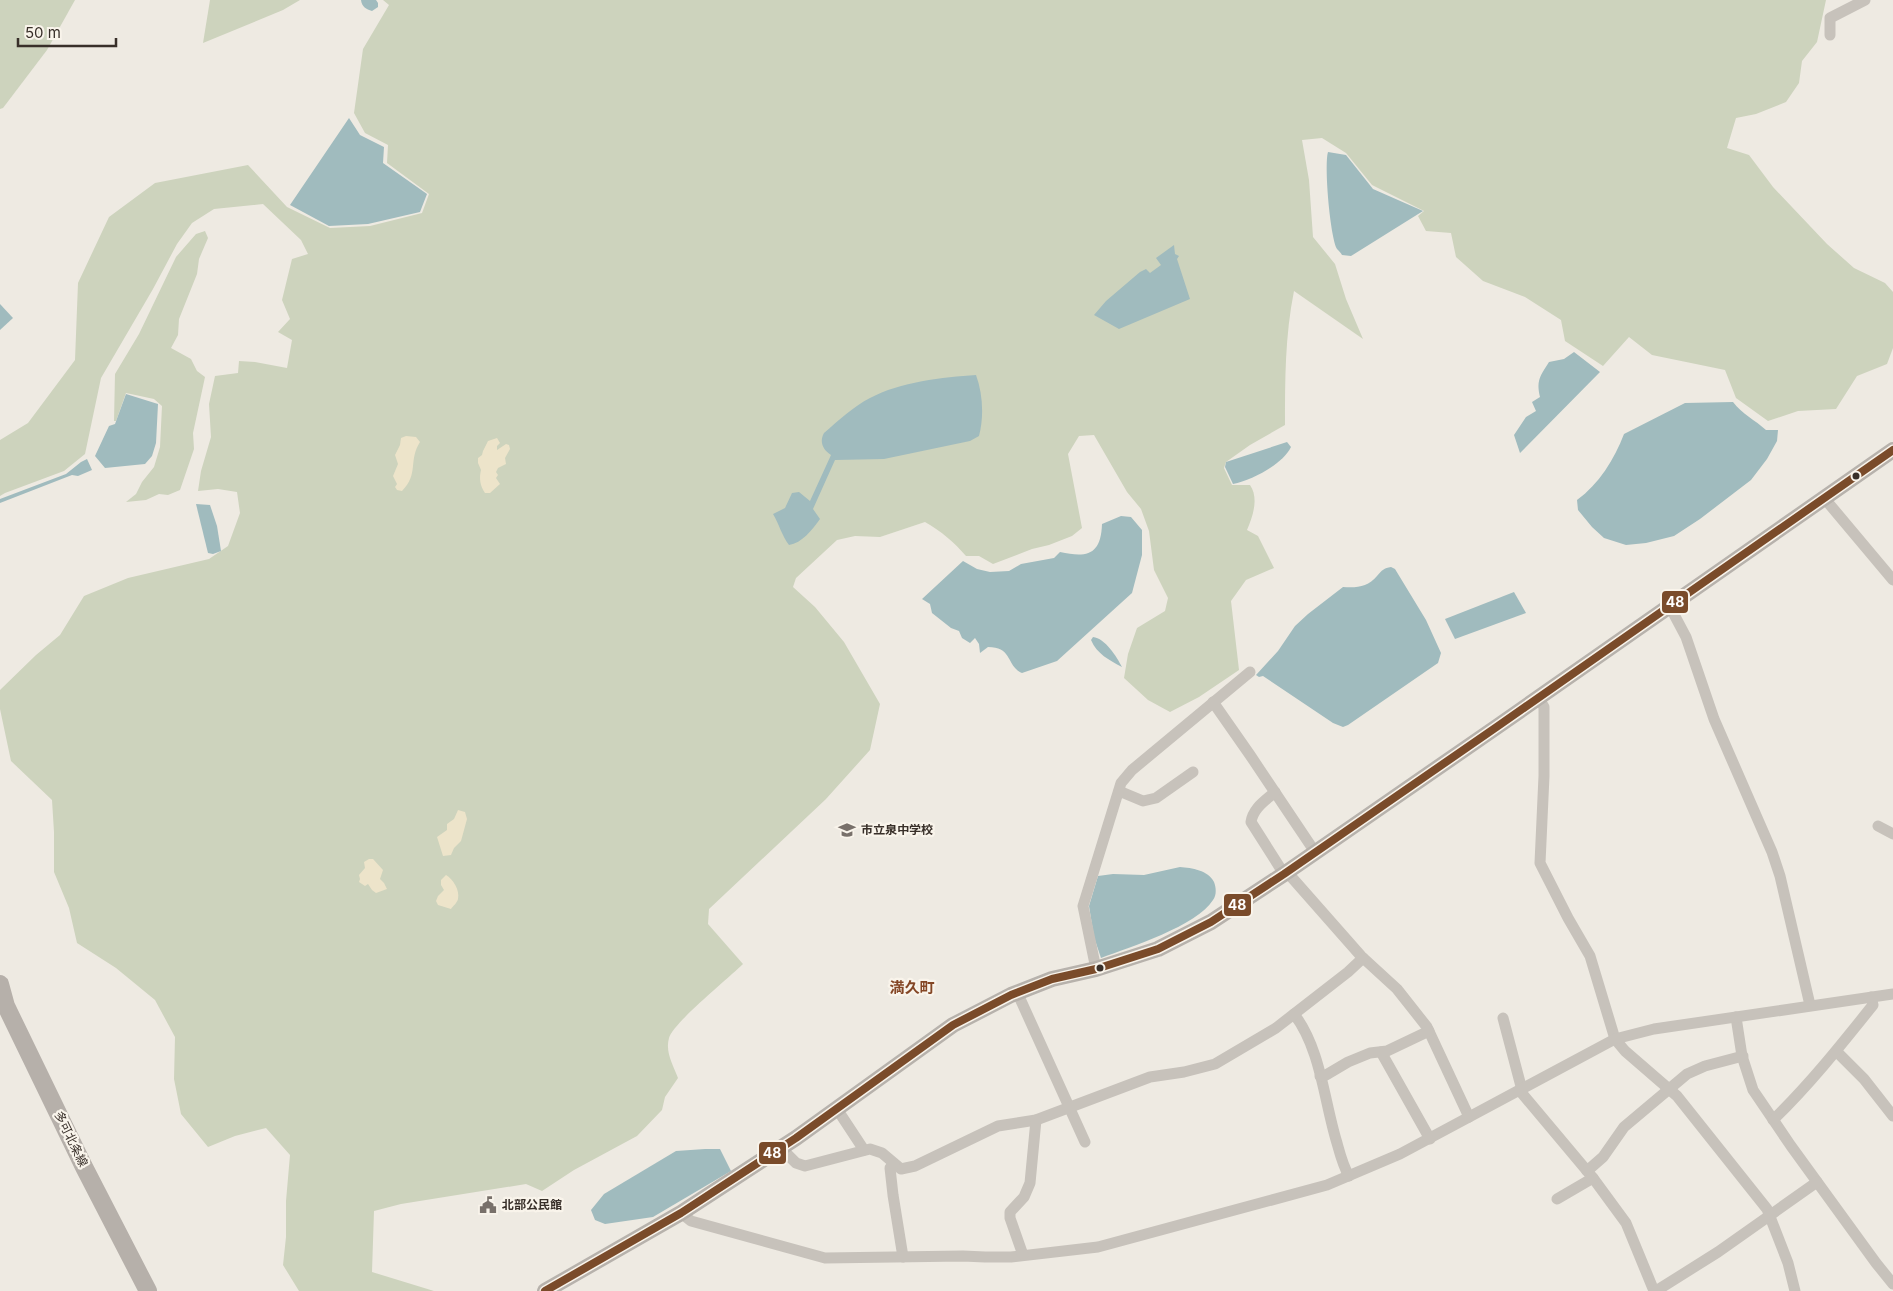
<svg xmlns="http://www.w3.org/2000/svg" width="1893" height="1291" font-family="Inter,'Noto Sans JP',sans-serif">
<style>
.green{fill:#cdd3bd}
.sand{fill:#ede4ca}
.water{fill:#a0bbbe}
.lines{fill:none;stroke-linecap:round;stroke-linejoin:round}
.street{stroke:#c7c2bb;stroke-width:11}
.secondary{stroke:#b7b2ac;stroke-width:16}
.primary{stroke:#b6b0aa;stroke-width:18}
.bus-1-casing{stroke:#f9f4eb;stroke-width:11}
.bus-1{stroke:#7a4b2a;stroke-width:8}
.bus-dot{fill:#382f29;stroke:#f9f4eb;stroke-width:2}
.labels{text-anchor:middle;stroke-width:4.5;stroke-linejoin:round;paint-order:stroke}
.poi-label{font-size:12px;font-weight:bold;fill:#382f29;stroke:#f9f4eb;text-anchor:start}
.street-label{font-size:12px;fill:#382f29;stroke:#f9f4eb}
.quarter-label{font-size:15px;font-weight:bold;fill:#844625;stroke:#f9f4eb}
.line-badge{stroke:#f9f4eb;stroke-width:2}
.badge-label{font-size:14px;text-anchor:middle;font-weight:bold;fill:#fff}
</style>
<rect width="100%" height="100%" fill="#eeeae2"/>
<g class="green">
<path d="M 0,0 L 75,0 L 47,50 L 3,108 L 0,109 Z"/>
<path d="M 210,0 L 300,0 L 283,10 L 203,43 Z"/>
<path d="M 383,0 L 1826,0 L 1817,42 L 1802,61 L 1799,83 L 1786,102 L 1756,114 L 1736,118 L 1727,148 L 1749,155 L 1773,187 L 1827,244 L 1854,268 L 1885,283 L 1893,292 L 1893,348 L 1887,364 L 1857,376 L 1836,409 L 1798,411 L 1768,421 L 1736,398 L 1725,370 L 1652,355 L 1629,337 L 1603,366 L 1565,341 L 1561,320 L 1525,297 L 1483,281 L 1456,257 L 1451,233 L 1426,231 L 1418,216 L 1424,211 L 1372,185 L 1346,153 L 1322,138 L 1302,140 L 1309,180 L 1313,237 L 1335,264 L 1346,299 L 1363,339 L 1294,291 C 1285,336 1285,380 1285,425 L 1250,445 L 1226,462 L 1224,468 L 1232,485 L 1250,485 C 1259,498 1253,516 1247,530 L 1258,536 L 1274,568 L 1246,580 L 1231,601 L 1239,670 L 1199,697 L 1170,712 L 1148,700 L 1124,678 L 1128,654 L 1137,628 L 1165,611 L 1168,598 L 1154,570 L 1149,531 L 1141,509 L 1127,492 L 1094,435 L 1079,436 L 1068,454 L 1082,528 L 1072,536 L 1049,545 L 1032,549 L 993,564 L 979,556 L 966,556 C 954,542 941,531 925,522 L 880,537 L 855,536 L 837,540 L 796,578 L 793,587 L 815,607 L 844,642 L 880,704 L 870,750 L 826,799 L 709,909 L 708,924 L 743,964 C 729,978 673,1023 669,1038 C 665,1052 673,1065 678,1078 L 665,1097 L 662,1110 L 637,1136 L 574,1170 L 542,1191 L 526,1184 L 401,1204 L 374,1211 L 372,1272 L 434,1291 L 299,1291 L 283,1265 L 286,1237 L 286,1201 L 290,1155 L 266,1128 L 235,1136 L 208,1147 L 181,1114 L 174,1079 L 175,1037 L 155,1000 L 116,968 L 77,943 L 69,908 L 54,872 L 54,832 L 52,800 L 11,761 L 0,709 L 0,690 L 36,655 L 60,635 L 84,596 L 128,578 L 209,559 L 228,546 L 240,513 L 237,492 L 218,489 L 198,491 L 201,471 L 211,437 L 209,404 L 215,376 L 238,373 L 239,361 L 255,362 L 287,368 L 292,340 L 278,332 L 290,319 L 282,300 L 292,259 L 308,254 L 301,240 L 263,204 L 214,209 L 192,223 L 177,244 L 153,289 L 101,378 L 85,454 L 64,471 L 5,493 L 0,496 L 0,440 L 28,423 L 75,360 L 78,283 L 109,217 L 155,183 L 248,165 L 287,207 L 330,228 L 370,226 L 422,213 L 429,194 L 387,163 L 388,145 L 365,133 L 354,113 L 363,49 L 389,5 Z"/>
<path d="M 205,231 L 208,238 L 199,259 L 197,274 L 179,319 L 178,335 L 171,348 L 191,359 L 197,371 L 205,377 L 193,433 L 194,449 L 180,490 L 168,495 L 159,494 L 146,500 L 126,502 L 136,494 L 142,482 L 154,467 L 160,447 L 162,406 L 154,399 L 126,393 L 116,421 L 114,421 L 115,374 L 139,334 L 176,257 L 196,234 Z"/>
</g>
<g class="sand">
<path d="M 406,436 L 416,437 L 420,442 C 408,461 419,474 402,491 L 397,490 L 395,487 L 397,484 L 393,476 L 398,464 L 395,455 L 400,445 L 401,438 Z"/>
<path d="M 497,438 L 500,443 L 497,446 L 497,450 L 506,444 L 509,445 L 510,449 L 505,458 L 506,464 L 498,468 L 496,472 L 498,475 L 496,478 L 500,484 L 490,493 L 485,493 C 480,486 479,478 481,470 L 478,463 L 478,458 L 482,455 L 483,451 L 488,441 Z"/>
<path d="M 458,810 L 465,812 L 467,819 L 461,841 L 454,848 L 451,855 L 443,856 L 437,837 L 447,830 L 447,824 L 454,819 Z"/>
<path d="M 369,859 L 373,859 L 383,870 L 380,879 L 384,883 L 387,889 L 376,893 L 372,890 L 368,884 L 365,886 L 359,882 L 360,879 L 359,875 L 365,868 L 364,862 Z"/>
<path d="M 446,875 C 453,879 460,890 458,899 C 457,903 453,906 451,909 L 438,905 L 436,901 L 438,896 L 444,890 L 441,885 L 441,880 Z"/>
</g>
<g class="water">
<path d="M 361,0 L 376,0 L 378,3 L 378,7 L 372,11 C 366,9 362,7 361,0 Z"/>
<path d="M 349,118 L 360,135 L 384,147 L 383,163 L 427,194 L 420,212 L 368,224 L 329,226 L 290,205 Z"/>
<path d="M 1328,152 L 1346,155 L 1373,189 L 1423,211 L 1351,256 L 1342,255 C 1341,253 1339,251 1337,249 C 1330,236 1324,165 1328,152 Z"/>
<path d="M 1174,245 L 1175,254 L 1179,256 L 1177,259 L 1190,299 L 1119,329 L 1094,315 L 1106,301 L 1140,272 L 1146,269 L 1150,273 L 1161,265 L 1156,258 Z"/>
<path d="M 0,304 L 13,318 L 0,330 Z"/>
<path d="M 1574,352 L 1600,372 L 1520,453 L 1514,435 L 1526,417 L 1536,411 L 1532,402 L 1540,397 C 1536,381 1540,376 1549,362 L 1564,359 Z"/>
<path d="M 976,375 C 983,394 984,417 979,436 L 970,441 L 884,459 L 835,460 L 813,509 L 820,519 C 812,530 802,543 789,545 C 782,536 779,524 773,514 L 785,508 L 792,493 L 799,492 L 810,501 L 831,455 C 823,450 819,442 824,433 C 838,421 854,406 870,398 C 900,382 943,377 976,375 Z"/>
<path d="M 126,394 L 158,404 L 156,443 L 152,456 L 145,464 L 105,468 L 95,456 L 109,426 L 115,424 Z"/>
<path d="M 1733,402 C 1742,414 1755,420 1766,430 L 1778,430 L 1777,441 L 1767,459 L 1751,480 L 1700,519 L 1674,536 L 1646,543 L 1626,545 L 1604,538 L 1592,527 L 1578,510 L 1577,500 C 1599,484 1614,460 1624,434 L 1685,403 Z"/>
<path d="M 1287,442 L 1291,447 C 1282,465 1252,480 1233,484 L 1225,467 L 1226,462 Z"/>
<path d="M 87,459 L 92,470 L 78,476 L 72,475 L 0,503 L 0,499 L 66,474 L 81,462 Z"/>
<path d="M 196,504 L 210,505 L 217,526 L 221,551 L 213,554 L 208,553 Z"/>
<path d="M 1121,516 L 1131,517 L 1142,530 L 1142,555 L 1132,593 L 1057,661 L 1022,673 C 1006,666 1013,647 988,647 L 980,653 L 979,644 L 975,638 L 970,643 L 962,638 L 959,631 L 951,628 L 932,613 L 930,604 L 922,599 L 963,561 L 977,569 L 990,572 L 1009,571 L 1021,564 L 1054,558 L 1060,552 C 1087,558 1101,555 1102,524 Z"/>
<path d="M 1391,567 L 1395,569 L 1426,620 L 1441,653 L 1438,663 L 1348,725 L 1343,727 L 1333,723 L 1263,676 L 1259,677 L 1256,675 L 1278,651 L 1295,626 L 1308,614 L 1343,587 C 1357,588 1368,587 1377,576 C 1382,570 1384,568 1391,567 Z"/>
<path d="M 1514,592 L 1526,613 L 1455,639 L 1445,619 Z"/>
<path d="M 1093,637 C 1105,638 1117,657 1122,667 C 1109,660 1097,654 1091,640 Z"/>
<path d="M 1180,867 C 1192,868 1208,870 1214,882 C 1216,887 1217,895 1213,900 C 1197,926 1130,947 1101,958 L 1094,937 L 1089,906 L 1098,876 L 1113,874 L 1144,875 Z"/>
<path d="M 705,1149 L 720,1149 L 731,1171 L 653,1217 L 605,1224 L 595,1220 L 591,1210 L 604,1194 L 676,1151 Z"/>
</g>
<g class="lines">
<g class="street">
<path d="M 1830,35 L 1830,18 L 1865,0"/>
<path d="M 1825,499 L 1893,580"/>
<path d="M 1669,605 L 1686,637 L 1714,719 L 1772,852 L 1780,876 L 1810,1005"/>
<path d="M 1538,697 L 1544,707 L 1544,776 L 1540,863 L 1568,918 L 1590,956 L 1615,1039 L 1625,1051 L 1677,1096 L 1767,1209 L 1788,1263 L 1795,1291"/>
<path d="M 1213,702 L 1250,755 L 1315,852"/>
<path d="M 1119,791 L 1143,801 L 1156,798 L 1193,772"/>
<path d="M 1275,792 C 1265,801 1253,808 1251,822 L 1284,874"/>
<path d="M 1878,826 L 1893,834"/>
<path d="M 1287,872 L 1361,956 L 1397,989 L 1427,1027 L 1469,1117"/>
<path d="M 1096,969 L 1083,906 L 1121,783 L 1132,770 L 1250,672"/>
<path d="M 1017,992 L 1085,1142"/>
<path d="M 1294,1014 C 1321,1049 1324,1101 1337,1143 C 1340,1154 1343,1166 1349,1176"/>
<path d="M 1736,1017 L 1742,1056 L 1753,1090 L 1791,1146 L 1876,1263 L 1893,1284"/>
<path d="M 1503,1018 L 1522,1090"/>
<path d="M 1381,1052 L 1430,1139"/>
<path d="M 1837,1052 L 1864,1079 L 1893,1116"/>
<path d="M 1320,1076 L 1326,1075 L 1348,1062 L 1370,1053 L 1387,1051 L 1429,1031"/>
<path d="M 1520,1091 L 1593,1178 L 1626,1223 L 1654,1291"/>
<path d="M 837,1109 L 864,1150"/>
<path d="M 1773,1120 C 1810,1084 1841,1045 1873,1005 L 1871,997"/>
<path d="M 781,1148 L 796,1163 L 805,1166 L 870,1149 L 882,1153 L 901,1169 L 915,1166 L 998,1126 L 1036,1120 L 1150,1077 L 1184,1072 L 1215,1064 L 1276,1028 L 1348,972 L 1363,958"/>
<path d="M 894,1164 L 890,1168 L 893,1195 L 903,1257"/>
<path d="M 1587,1171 L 1603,1157 L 1624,1127 L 1687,1074 L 1705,1066 L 1743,1056"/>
<path d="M 1557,1199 L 1593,1178"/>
<path d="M 681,1213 L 691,1221 L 825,1258 L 963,1256 L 985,1257 L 1011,1257 L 1098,1247 L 1327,1185 L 1400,1154 L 1615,1039 L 1654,1029 L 1893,994"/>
<path d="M 1023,1255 L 1010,1218 L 1010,1212 L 1024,1197 L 1030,1183 L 1036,1120"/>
<path d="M 1656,1291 L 1718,1252 L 1817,1182"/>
</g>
<path class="secondary" d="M 545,1291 L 681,1213 L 796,1138 L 953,1025 L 1011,995 L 1052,979 L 1096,969 L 1158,949 L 1211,922 L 1284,874 L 1498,726 L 1893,450"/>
<path class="primary" d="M 0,984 L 6,1006 L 84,1167 L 148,1291"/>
<g class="bus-1-casing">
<path id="bus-1" d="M 545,1291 L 681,1213 L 796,1138 L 953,1025 L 1011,995 L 1052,979 L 1096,969 L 1158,949 L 1211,922 L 1284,874 L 1498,726 L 1893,450"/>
</g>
<use href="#bus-1" class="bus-1"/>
</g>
<defs>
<g id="school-bare" transform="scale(1.35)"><path d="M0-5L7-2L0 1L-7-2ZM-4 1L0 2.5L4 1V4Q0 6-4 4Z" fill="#78706a" stroke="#f9f4eb" stroke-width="2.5" paint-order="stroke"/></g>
<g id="civic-bare" transform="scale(1.35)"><path d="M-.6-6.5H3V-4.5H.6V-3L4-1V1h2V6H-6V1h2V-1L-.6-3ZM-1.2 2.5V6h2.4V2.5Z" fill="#78706a" stroke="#f9f4eb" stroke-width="2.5" paint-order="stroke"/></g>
</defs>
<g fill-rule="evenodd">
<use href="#school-bare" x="847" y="830"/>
<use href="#civic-bare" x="488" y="1205"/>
</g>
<g class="bus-dot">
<circle cx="1856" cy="476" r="4.5"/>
<circle cx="1100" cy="968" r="4.5"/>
</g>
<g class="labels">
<g class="poi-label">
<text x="861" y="834">市立泉中学校</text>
<text x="502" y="1209">北部公民館</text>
</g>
<g class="street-label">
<text transform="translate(71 1139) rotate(64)" y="4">多可北条線</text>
</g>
<g class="quarter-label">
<text x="912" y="993">満久町</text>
</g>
</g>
<g class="line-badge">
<rect x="1661" y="590" width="28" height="24" rx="5" fill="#7a4b2a"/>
<rect x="1223" y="893" width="29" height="24" rx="5" fill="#7a4b2a"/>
<rect x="758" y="1141" width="29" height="24" rx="5" fill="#7a4b2a"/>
</g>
<g class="badge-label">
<text x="1675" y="607">48</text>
<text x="1237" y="910">48</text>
<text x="772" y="1158">48</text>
</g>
<path d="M18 38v8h98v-8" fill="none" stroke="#382f29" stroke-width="2.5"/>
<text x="25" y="38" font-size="15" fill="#382f29" stroke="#f9f4eb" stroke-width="4" paint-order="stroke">50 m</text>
</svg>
